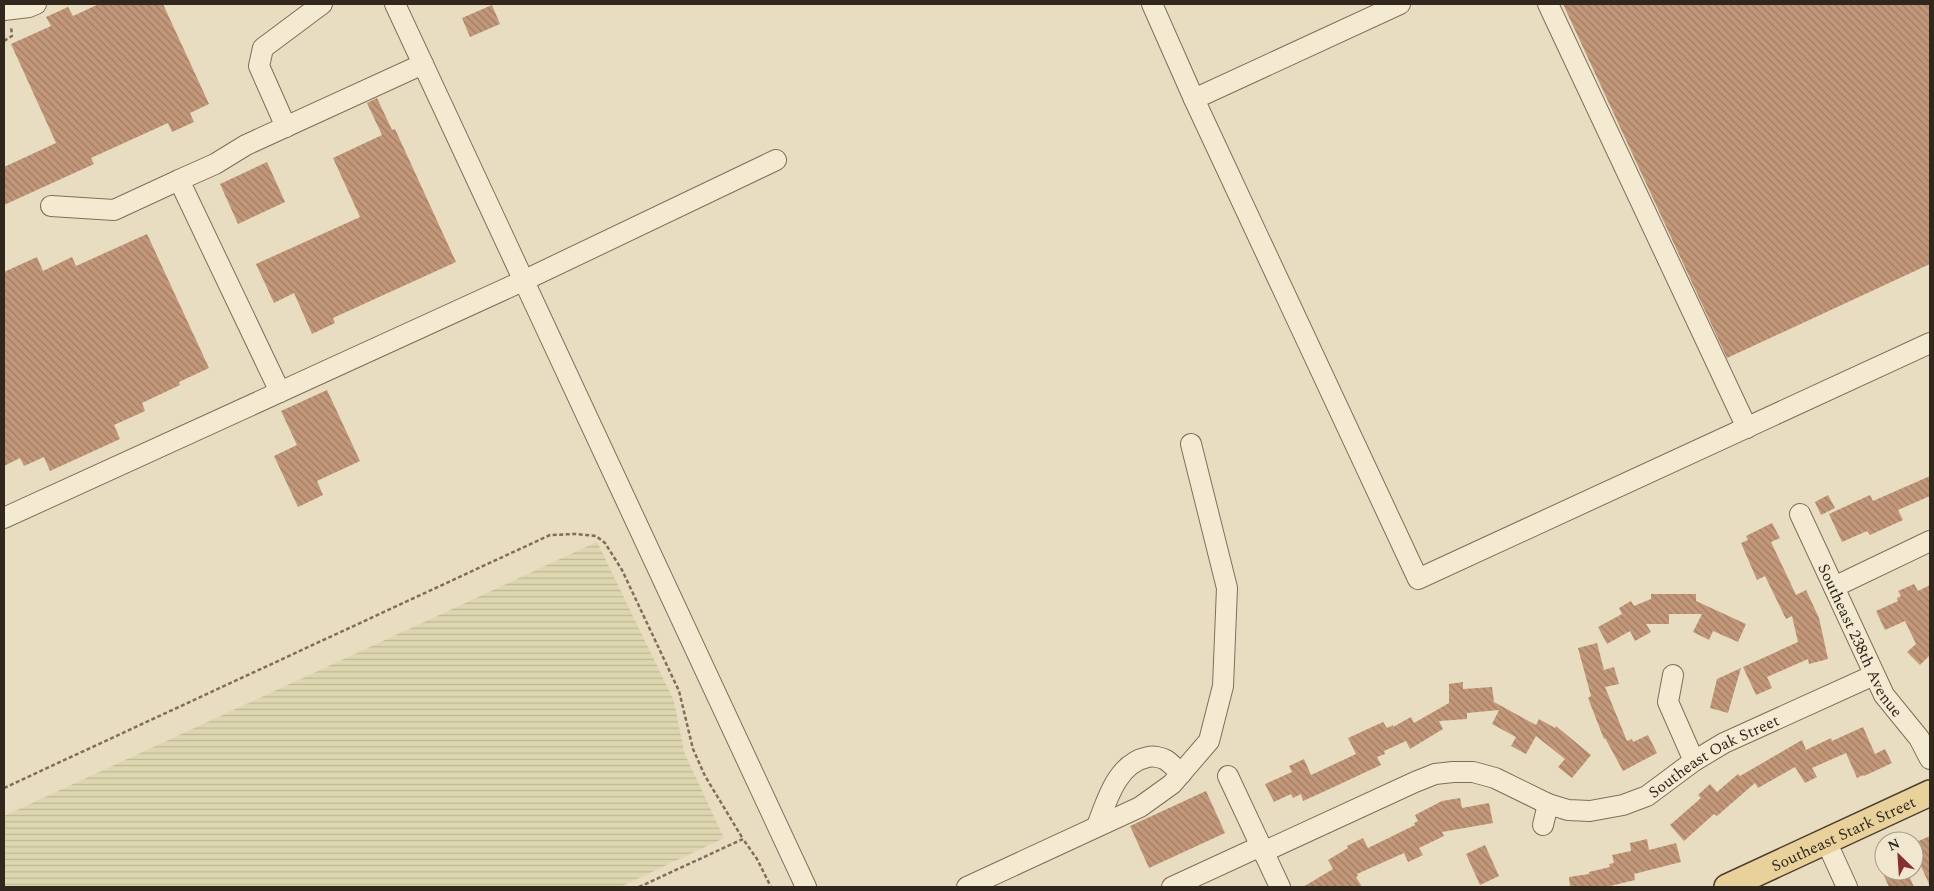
<svg xmlns="http://www.w3.org/2000/svg" width="1934" height="891" font-family="Spectral,serif">
<style>
.farmland{fill:url(#farmland-rules)}
.building{fill:url(#building-back-hatch)}
.lines{fill:none;stroke-linecap:round;stroke-linejoin:round}
.minor-casing{stroke:#806e5a;stroke-width:22}
.major-casing{stroke:#4e3d2e;stroke-width:28}
.path{stroke:#806e5a;stroke-width:2.5;stroke-dasharray:4 2.5;stroke-linecap:butt}
.minor{stroke:#f4ead2;stroke-width:20}
.major{stroke:#e9d19b;stroke-width:25}
.labels{text-anchor:middle;stroke-width:4;stroke-linejoin:round;paint-order:stroke}
.street-label{font-size:16px;fill:#31271d;stroke:#f1e7cf}
</style>
<defs>
<pattern id="farmland-rules" width="6" height="5" patternUnits="userSpaceOnUse" patternTransform="scale(1.25)"><rect width="6" height="5" fill="#ddd6af"/><path d="M0 2.5h6" fill="none" stroke="#beb896"/></pattern>
<pattern id="building-back-hatch" width="6" height="6" patternUnits="userSpaceOnUse" patternTransform="scale(1.25)"><rect width="6" height="6" fill="#c3987a"/><path d="M-1 5l2 2M0 0l6 6M5-1l2 2" fill="none" stroke="#9f7c63"/></pattern>
</defs>
<rect width="100%" height="100%" fill="#e8ddc0"/>
<path class="farmland" d="M 597,542 L 674,701 L 684,752 L 724,838 L 620,887 L 4,887 L 4,816 Z"/>
<g class="building">
<path d="M 99,4 L 163,4 L 209,104 L 190,113 L 194,122 L 172,132 L 168,123 L 91,158 L 94,164 L 4,205 L 4,167 L 56,143 L 11,44 L 51,26 L 46,17 L 68,7 L 73,16 Z"/>
<path d="M 1563,4 L 1930,4 L 1930,264 L 1727,358 Z"/>
<path d="M 492,5 L 500,24 L 470,37 L 462,18 Z"/>
<path d="M 377,98 L 392,130 L 395,129 L 456,262 L 333,318 L 335,323 L 312,334 L 294,293 L 274,303 L 256,264 L 360,217 L 333,158 L 382,135 L 367,103 Z"/>
<path d="M 267,162 L 285,202 L 238,224 L 220,184 Z"/>
<path d="M 147,234 L 209,368 L 179,382 L 180,385 L 142,403 L 145,411 L 114,425 L 120,439 L 50,471 L 44,457 L 24,466 L 20,458 L 4,466 L 4,272 L 37,257 L 43,271 L 72,257 L 76,266 Z"/>
<path d="M 327,390 L 360,461 L 317,481 L 323,495 L 298,507 L 274,456 L 297,445 L 281,411 Z"/>
<path d="M 1930,476 L 1930,496 L 1898,510 L 1903,520 L 1870,535 L 1867,531 L 1842,542 L 1829,514 L 1870,495 L 1873,501 Z"/>
<path d="M 1828,495 L 1835,508 L 1821,515 L 1815,502 Z"/>
<path d="M 1772,523 L 1780,538 L 1771,542 L 1796,595 L 1806,590 L 1819,618 L 1828,659 L 1809,664 L 1808,659 L 1767,677 L 1772,688 L 1756,695 L 1743,667 L 1798,642 L 1792,616 L 1786,619 L 1765,576 L 1757,580 L 1741,543 L 1748,540 L 1746,536 Z"/>
<path d="M 1914,584 L 1918,591 L 1930,585 L 1930,655 L 1920,665 L 1907,652 L 1916,644 L 1905,621 L 1885,630 L 1876,611 L 1898,601 L 1897,598 L 1901,596 L 1898,591 Z"/>
<path d="M 1651,594 L 1696,594 L 1696,601 L 1746,624 L 1738,642 L 1713,631 L 1709,640 L 1693,632 L 1702,614 L 1669,614 L 1669,624 L 1646,624 L 1651,632 L 1635,641 L 1630,631 L 1607,644 L 1598,627 L 1622,614 L 1619,608 L 1631,601 L 1634,606 L 1651,599 Z"/>
<path d="M 1597,643 L 1604,670 L 1614,667 L 1619,684 L 1605,687 L 1627,741 L 1632,739 L 1633,742 L 1648,735 L 1657,753 L 1623,771 L 1605,738 L 1604,739 L 1588,698 L 1591,696 L 1578,648 Z"/>
<path d="M 1741,668 L 1728,713 L 1710,708 L 1717,679 Z"/>
<path d="M 1463,682 L 1463,689 L 1492,687 L 1494,702 L 1536,725 L 1539,719 L 1555,728 L 1556,726 L 1591,755 L 1572,778 L 1558,767 L 1565,759 L 1536,736 L 1526,754 L 1511,746 L 1516,737 L 1492,724 L 1499,710 L 1467,713 L 1467,719 L 1439,721 L 1443,729 L 1410,749 L 1406,741 L 1384,751 L 1385,754 L 1377,757 L 1381,765 L 1323,792 L 1303,801 L 1301,794 L 1293,798 L 1291,794 L 1274,802 L 1265,784 L 1292,772 L 1289,766 L 1304,759 L 1311,775 L 1356,754 L 1348,738 L 1383,722 L 1387,728 L 1393,725 L 1393,727 L 1411,717 L 1414,723 L 1449,703 L 1449,684 Z"/>
<path d="M 1863,727 L 1875,754 L 1885,749 L 1892,763 L 1864,776 L 1863,775 L 1857,778 L 1846,753 L 1812,768 L 1817,777 L 1805,783 L 1795,767 L 1758,788 L 1755,783 L 1717,816 L 1714,814 L 1684,841 L 1670,825 L 1701,798 L 1698,795 L 1710,784 L 1717,792 L 1738,774 L 1740,776 L 1802,740 L 1806,750 L 1831,738 L 1832,741 Z"/>
<path d="M 1206,791 L 1225,833 L 1149,868 L 1130,826 Z"/>
<path d="M 1460,798 L 1462,808 L 1489,803 L 1493,823 L 1442,832 L 1444,836 L 1419,848 L 1423,855 L 1408,862 L 1404,853 L 1357,874 L 1358,876 L 1356,877 L 1362,887 L 1303,887 L 1333,869 L 1328,860 L 1348,848 L 1347,846 L 1363,838 L 1368,848 L 1415,825 L 1414,823 L 1418,821 L 1415,815 L 1442,801 Z"/>
<path d="M 1930,836 L 1930,886 L 1914,851 L 1914,843 Z"/>
<path d="M 1647,839 L 1649,850 L 1676,843 L 1681,862 L 1634,874 L 1635,880 L 1606,887 L 1570,887 L 1569,877 L 1589,874 L 1589,872 L 1610,867 L 1609,864 L 1614,863 L 1612,855 L 1631,851 L 1630,843 Z"/>
<path d="M 1485,845 L 1499,876 L 1480,885 L 1466,854 Z"/>
<path d="M 1882,871 L 1907,871 L 1914,887 L 1889,887 Z"/>
</g>
<g class="lines">
<g class="minor-casing">
<g id="minor">
<path d="M 395,4 L 806,887"/>
<path d="M 1152,4 L 1194,99"/>
<path d="M 1400,4 L 1194,99 L 1418,579 L 1930,343"/>
<path d="M 1548,4 L 1747,428"/>
<path d="M 4,10 L 29,7 L 36,4"/>
<path d="M 286,127 L 259,66 L 263,48 L 322,4"/>
<path d="M 51,206 L 114,210 L 179,180"/>
<path d="M 280,392 L 179,180 L 215,164 L 246,145 L 423,64"/>
<path id="s1" d="M 1800,514 L 1884,695 L 1919,738 L 1930,759"/>
<path d="M 4,518 L 525,280 L 776,160"/>
<path d="M 1834,587 L 1930,541"/>
<path d="M 1673,675 L 1668,702 L 1694,761"/>
<path d="M 1228,776 L 1280,887"/>
<path d="M 1543,825 L 1548,804"/>
<path d="M 1097,826 C 1107,800 1117,763 1148,757 C 1153,756 1161,757 1166,760 C 1172,764 1176,769 1181,774"/>
<path d="M 1826,841 L 1847,887"/>
<path id="s2" d="M 1263,852 L 1415,782 L 1435,774 L 1453,772 L 1473,772 L 1495,778 L 1548,804 L 1568,810 L 1590,811 L 1623,805 L 1647,796 L 1694,761 L 1724,743 L 1874,675"/>
<path d="M 967,887 L 1140,807 L 1172,784 L 1209,741 L 1223,686 L 1227,588 L 1191,444"/>
<path d="M 1172,887 L 1261,846"/>
</g>
</g>
<g class="major-casing">
<g id="major">
<path id="s3" d="M 1727,887 L 1930,793"/>
</g>
</g>
<g class="path">
<path d="M 4,41 L 12,36 L 11,27"/>
<path d="M 4,788 L 550,535 L 575,534 L 596,536 L 605,543 L 622,570 L 679,691 L 693,749 L 705,776 L 743,839"/>
<path d="M 639,887 L 743,839 L 757,859 L 771,887"/>
</g>
<use href="#minor" class="minor"/>
<use href="#major" class="major"/>
</g>
<g class="labels">
<g class="street-label">
<text dy="6" stroke="none"><textPath href="#s1" startOffset="140">Southeast 238th Avenue</textPath></text>
<text dy="6" stroke="none"><textPath href="#s2" startOffset="489">Southeast Oak Street</textPath></text>
<text dy="6" stroke="none"><textPath href="#s3" startOffset="128">Southeast Stark Street</textPath></text>
</g>
</g>
<rect width="1934" height="891" fill="none" stroke="#31271d" stroke-width="10"/>
<g transform="translate(1899 856) rotate(335)"><circle r="24" fill="#f1e7cf" stroke="#a49a88"/>
<path d="M0-4L9 19L0 12L-9 19Z" fill="#883031"/>
<text y="-8" font-size="14" font-weight="bold" text-anchor="middle" fill="#31271d">N</text>
</g>
</svg>
